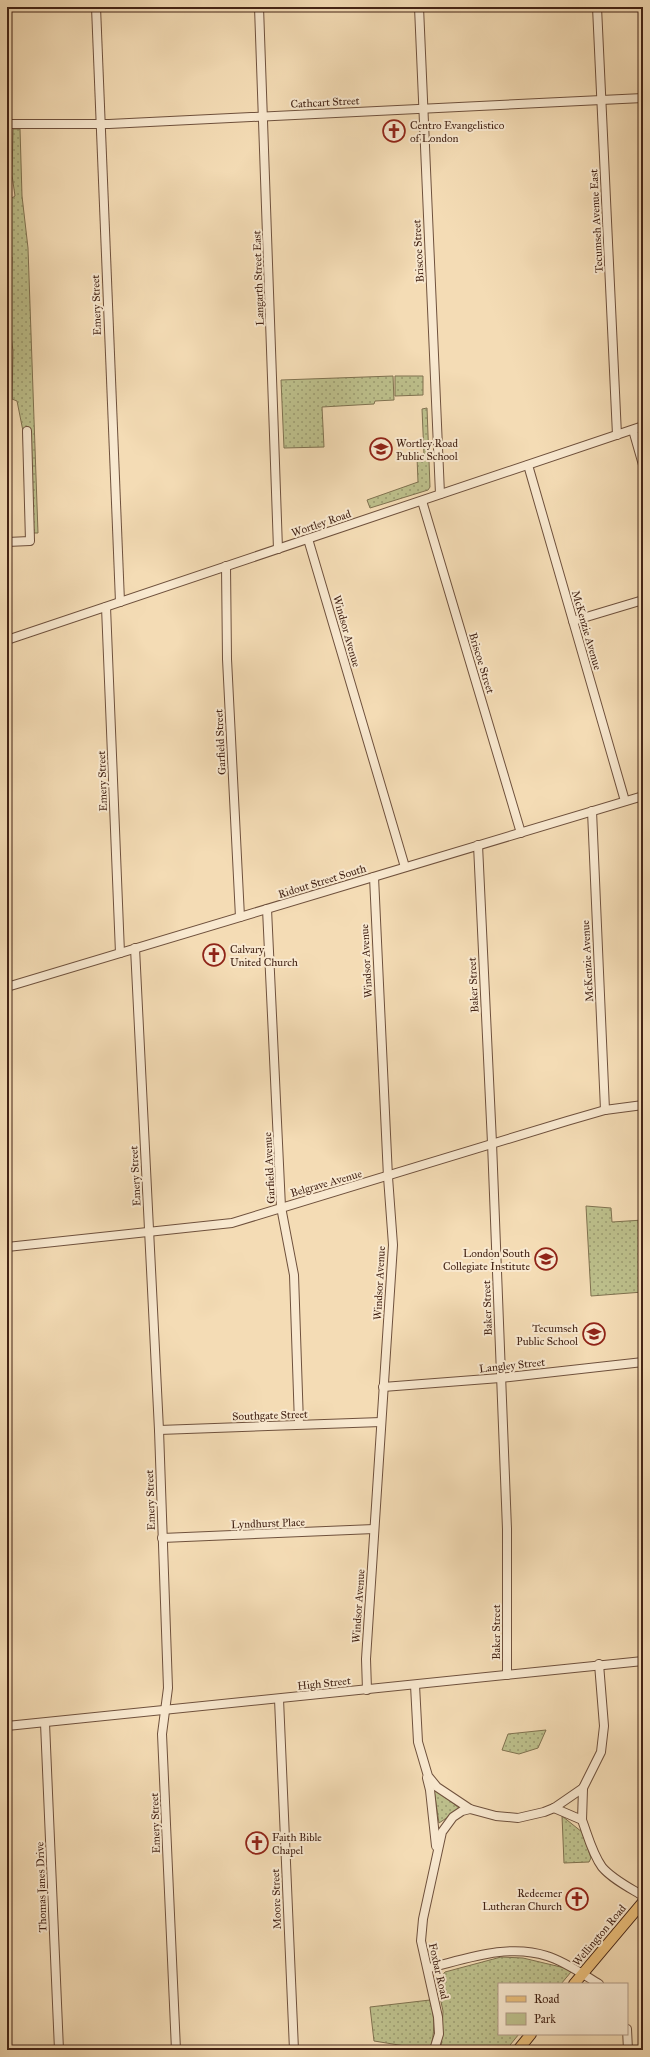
<svg xmlns="http://www.w3.org/2000/svg" width="650" height="2057" font-family="'IM FELL Great Primer',serif">
<style>
.green{fill:url(#green-dots);stroke:#807250}
.lines{fill:none;stroke-linecap:round;stroke-linejoin:round}
.minor-casing{stroke:#6f513d;stroke-width:10}
.major-casing{stroke:#432315;stroke-width:12}
.minor{stroke:#f8e8cf;stroke-width:8}
.major{stroke:#eabe7a;stroke-width:10}
.labels{text-anchor:middle;stroke-width:4;stroke-linejoin:round;paint-order:stroke}
.street-label{font-size:11px;fill:#432315;stroke:#f8e8cf}
.poi-label{font-size:11px;fill:#432315;stroke:#f8e8cf;text-anchor:start}
</style>
<defs>
<pattern id="green-dots" width="8" height="8" patternUnits="userSpaceOnUse"><rect width="8" height="8" fill="#bdc08c"/><path d="M2 2h.1M6 6h.1" fill="none" stroke="#9b9c71" stroke-width="1.8" stroke-linecap="round"/></pattern>
</defs>
<rect width="100%" height="100%" fill="#f4dcb5"/>
<filter id="stains"><feTurbulence type="fractalNoise" baseFrequency=".005" numOctaves="4"/><feColorMatrix values="0 0 0 0 .2 0 0 0 0 .09 0 0 0 0 .02 0 0 0 .5 -.17"/></filter>
<radialGradient id="worn" r=".72"><stop offset=".6" stop-color="#630" stop-opacity="0"/><stop offset="1" stop-color="#630" stop-opacity=".3"/></radialGradient>
<g class="green">
<path d="M 13,129 L 20,129 L 22,196 L 28,248 L 38,533 L 26,533 L 23,431 L 17,401 L 12,399 L 13,351 L 10,328 L 12,257 L 7,257 L 7,223 L 9,223 L 9,200 L 15,196 L 12,175 Z"/>
<path d="M 393,376 L 394,400 L 375,401 L 374,404 L 322,407 L 324,447 L 284,448 L 281,380 Z"/>
<path d="M 395,376 L 423,376 L 423,395 L 395,396 Z"/>
<path d="M 427,408 L 430,487 L 428,490 L 370,508 L 367,500 L 418,482 L 417,457 L 424,455 L 422,409 Z"/>
<path d="M 586,1206 L 611,1208 L 612,1222 L 643,1220 L 643,1292 L 591,1296 Z"/>
<path d="M 546,1730 L 538,1748 L 519,1754 L 502,1750 L 508,1734 Z"/>
<path d="M 435,1788 L 460,1809 L 439,1823 L 434,1790 Z"/>
<path d="M 562,1816 L 582,1832 L 591,1858 L 589,1862 L 564,1863 Z"/>
<path d="M 501,1957 L 523,1958 L 565,1968 L 571,1972 L 561,1984 L 499,1984 L 499,2034 L 519,2034 L 506,2050 L 441,2050 L 443,2011 L 438,1988 L 439,1979 L 445,1972 Z"/>
<path d="M 430,2000 C 435,2017 435,2033 430,2050 L 374,2041 L 370,2007 Z"/>
</g>
<g class="lines">
<g class="minor-casing">
<g id="minor">
<path d="M 96,7 L 120,602"/>
<path d="M 259,7 L 278,549"/>
<path d="M 419,7 L 440,494"/>
<path d="M 597,7 L 617,435"/>
<path d="M 7,124 L 109,124 L 643,98"/>
<path d="M 633,430 L 643,465"/>
<path d="M 528,465 L 625,801"/>
<path d="M 422,501 L 521,833"/>
<path d="M 308,539 L 405,867"/>
<path d="M 7,542 L 30,541 L 27,431"/>
<path d="M 226,566 L 227,659 L 240,917"/>
<path d="M 106,607 L 120,953"/>
<path d="M 573,621 L 643,600"/>
<path d="M 7,640 L 643,426"/>
<path d="M 592,811 L 605,1110"/>
<path d="M 478,845 L 492,1143 L 507,1529 L 507,1675"/>
<path d="M 267,909 L 281,1207 L 294,1275 L 299,1424"/>
<path d="M 135,948 L 159,1430 L 168,1688 L 162,1734 L 176,2050"/>
<path d="M 7,987 L 643,796"/>
<path d="M 7,1247 L 232,1223 L 567,1121 L 605,1110 L 643,1105"/>
<path d="M 383,1387 L 500,1378 L 643,1362"/>
<path d="M 159,1430 L 381,1422"/>
<path d="M 162,1538 L 374,1529"/>
<path d="M 415,1685 L 418,1742 L 428,1776 L 437,1787 L 470,1809 L 496,1816 L 518,1818 L 544,1812 L 554,1808 L 583,1788 L 601,1752 L 604,1726 L 599,1664"/>
<path d="M 367,1690 L 366,1659 L 393,1245 L 388,1177 L 374,877"/>
<path d="M 279,1699 L 294,2050"/>
<path d="M 45,1723 L 59,2050"/>
<path d="M 7,1726 L 643,1661"/>
<path d="M 427,1778 L 430,1790 L 436,1846"/>
<path d="M 554,1808 L 582,1820 C 588,1836 592,1853 602,1867 C 612,1879 630,1888 643,1896"/>
<path d="M 582,1820 L 583,1788"/>
<path d="M 429,1968 C 466,1959 508,1943 547,1956 C 564,1961 584,1975 599,1984"/>
<path d="M 627,2029 L 628,2050"/>
<path d="M 434,2050 L 439,2034 L 438,2017 L 421,1941 L 423,1919 L 442,1832 L 453,1817 L 462,1811 L 470,1809"/>
</g>
</g>
<g class="major-casing">
<g id="major">
<path d="M 574,1984 L 643,1902"/>
<path d="M 518,2050 L 531,2034"/>
</g>
</g>
<use href="#minor" class="minor"/>
<use href="#major" class="major"/>
</g>
<defs>
<g id="church-ring" transform="scale(1.15)"><circle r="9.5" fill="#f8e8cf" stroke="#8f2418" stroke-width="1.5"/><path d="M-1.2-6h2.4v3.5h3.3v2.4h-3.3V6h-2.4V-.1h-3.3v-2.4h3.3Z" fill="#8f2418"/></g>
<g id="school-ring" transform="scale(1.15)"><circle r="9.5" fill="#f8e8cf" stroke="#8f2418" stroke-width="1.5"/><path d="M0-5L7-2L0 1L-7-2ZM-4 1L0 2.5L4 1V4Q0 6-4 4Z" fill="#8f2418"/></g>
</defs>
<g fill-rule="evenodd">
<use href="#church-ring" x="394" y="131"/>
<use href="#school-ring" x="381" y="449"/>
<use href="#church-ring" x="214" y="955"/>
<use href="#school-ring" x="546" y="1259"/>
<use href="#school-ring" x="594" y="1334"/>
<use href="#church-ring" x="257" y="1843"/>
<use href="#church-ring" x="577" y="1899"/>
</g>
<g class="labels">
<g class="street-label">
<text transform="translate(325 102) rotate(-3)" y="4">Cathcart Street</text>
<text transform="translate(596 221) rotate(-93)" y="4">Tecumseh Avenue East</text>
<text transform="translate(418 251) rotate(-93)" y="4">Briscoe Street</text>
<text transform="translate(258 278) rotate(-92)" y="4">Langarth Street East</text>
<text transform="translate(96 305) rotate(-92)" y="4">Emery Street</text>
<text transform="translate(321 523) rotate(-19)" y="4">Wortley Road</text>
<text transform="translate(587 630) rotate(74)" y="4">McKenzie Avenue</text>
<text transform="translate(347 631) rotate(74)" y="4">Windsor Avenue</text>
<text transform="translate(482 663) rotate(73)" y="4">Briscoe Street</text>
<text transform="translate(220 742) rotate(-93)" y="4">Garfield Street</text>
<text transform="translate(102 781) rotate(-92)" y="4">Emery Street</text>
<text transform="translate(322 881) rotate(-17)" y="4">Ridout Street South</text>
<text transform="translate(366 961) rotate(-93)" y="4">Windsor Avenue</text>
<text transform="translate(587 961) rotate(-93)" y="4">McKenzie Avenue</text>
<text transform="translate(473 985) rotate(-93)" y="4">Baker Street</text>
<text transform="translate(269 1168) rotate(-93)" y="4">Garfield Avenue</text>
<text transform="translate(135 1176) rotate(-93)" y="4">Emery Street</text>
<text transform="translate(326 1183) rotate(-16)" y="4">Belgrave Avenue</text>
<text transform="translate(379 1283) rotate(-87)" y="4">Windsor Avenue</text>
<text transform="translate(487 1308) rotate(-92)" y="4">Baker Street</text>
<text transform="translate(512 1365) rotate(-6)" y="4">Langley Street</text>
<text transform="translate(270 1415) rotate(-2)" y="4">Southgate Street</text>
<text transform="translate(150 1500) rotate(-92)" y="4">Emery Street</text>
<text transform="translate(268 1523) rotate(-2)" y="4">Lyndhurst Place</text>
<text transform="translate(358 1606) rotate(-86)" y="4">Windsor Avenue</text>
<text transform="translate(496 1632) rotate(-90)" y="4">Baker Street</text>
<text transform="translate(324 1683) rotate(-6)" y="4">High Street</text>
<text transform="translate(155 1823) rotate(-92)" y="4">Emery Street</text>
<text transform="translate(41 1887) rotate(-92)" y="4">Thomas Janes Drive</text>
<text transform="translate(276 1899) rotate(-92)" y="4">Moore Street</text>
<text transform="translate(599 1935) rotate(-50)" y="4">Wellington Road</text>
<text transform="translate(439 1971) rotate(77)" y="4">Foxbar Road</text>
</g>
<g class="poi-label">
<text x="410" y="129">Centro Evangelistico<tspan x="410" dy="13">of London</tspan></text>
<text x="396" y="447">Wortley Road<tspan x="396" dy="13">Public School</tspan></text>
<text x="230" y="953">Calvary<tspan x="230" dy="13">United Church</tspan></text>
<text x="530" y="1257" text-anchor="end">London South<tspan x="530" dy="13">Collegiate Institute</tspan></text>
<text x="578" y="1332" text-anchor="end">Tecumseh<tspan x="578" dy="13">Public School</tspan></text>
<text x="272" y="1841">Faith Bible<tspan x="272" dy="13">Chapel</tspan></text>
<text x="562" y="1897" text-anchor="end">Redeemer<tspan x="562" dy="13">Lutheran Church</tspan></text>
</g>
</g>
<rect width="650" height="2057" fill="none" stroke="#f4dcb5" stroke-width="24"/>
<rect x="8" y="8" width="634" height="2041" fill="none" stroke="#432315" stroke-width="2"/>
<rect x="12" y="12" width="626" height="2033" fill="none" stroke="#432315"/>
<rect x="498" y="1983" width="130" height="52" fill="#f8e8cf" stroke="#b09985"/>
<rect x="506" y="1996" width="20" height="6" fill="#eabe7a" stroke="#b09985"/>
<text x="534" y="2003" font-size="12" fill="#432315">Road</text>
<rect x="506" y="2013" width="20" height="12" fill="#bdc08c" stroke="#b09985"/>
<text x="534" y="2023" font-size="12" fill="#432315">Park</text>
<rect width="100%" height="100%" filter="url(#stains)"/>
<rect width="100%" height="100%" fill="url(#worn)"/>
</svg>
